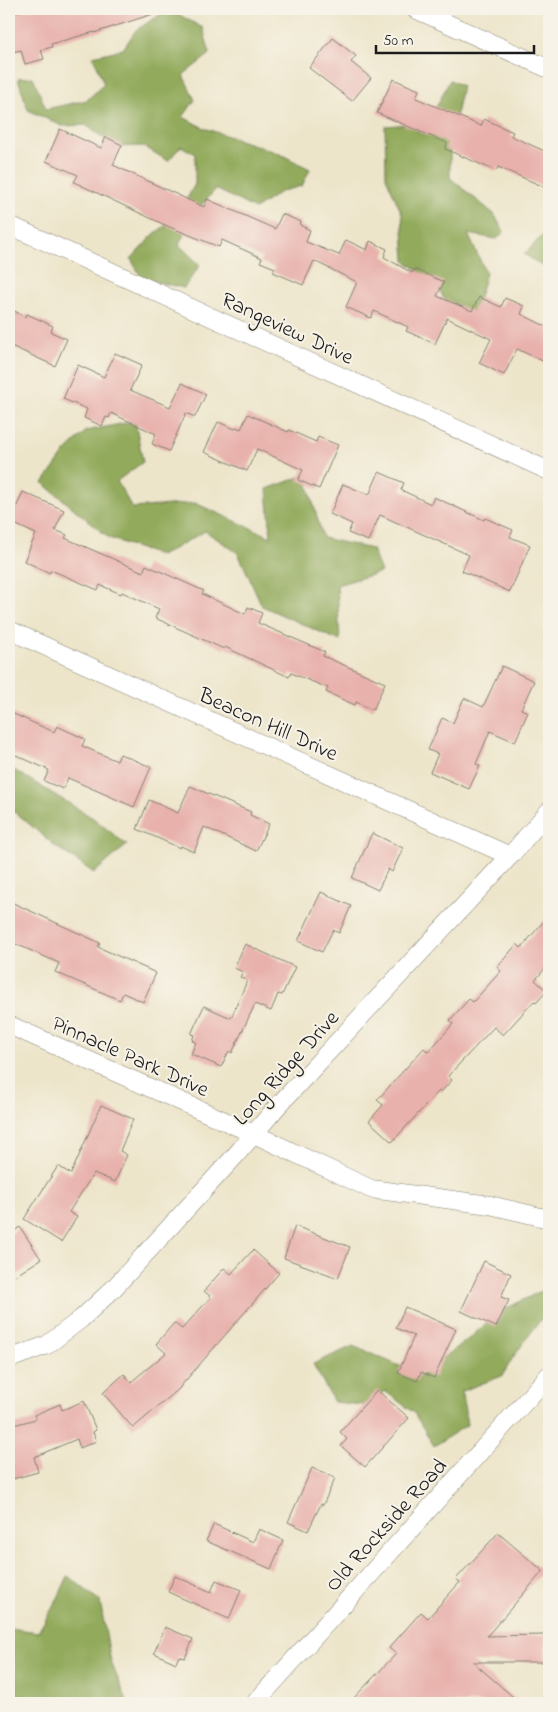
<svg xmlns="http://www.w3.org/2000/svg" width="558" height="1712" font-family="'Indie Flower',sans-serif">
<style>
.forest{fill:#92aa5b;stroke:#57633c}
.building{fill:#e8b1ac}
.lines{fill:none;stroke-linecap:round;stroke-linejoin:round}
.street-casing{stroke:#848073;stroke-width:19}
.street{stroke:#fff;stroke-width:18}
.labels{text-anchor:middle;stroke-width:4;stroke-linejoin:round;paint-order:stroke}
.street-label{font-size:22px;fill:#1c1c1c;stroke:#f7f3e8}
</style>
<rect width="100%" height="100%" fill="#f7f3e8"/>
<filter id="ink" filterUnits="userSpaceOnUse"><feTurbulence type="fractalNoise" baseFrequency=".02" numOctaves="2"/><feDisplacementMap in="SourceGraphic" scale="10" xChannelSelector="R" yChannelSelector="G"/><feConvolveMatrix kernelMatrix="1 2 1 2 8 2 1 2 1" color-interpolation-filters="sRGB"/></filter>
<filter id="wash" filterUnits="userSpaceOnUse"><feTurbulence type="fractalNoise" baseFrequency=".0096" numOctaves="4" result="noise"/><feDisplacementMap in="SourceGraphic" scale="20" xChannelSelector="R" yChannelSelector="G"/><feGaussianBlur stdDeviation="1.12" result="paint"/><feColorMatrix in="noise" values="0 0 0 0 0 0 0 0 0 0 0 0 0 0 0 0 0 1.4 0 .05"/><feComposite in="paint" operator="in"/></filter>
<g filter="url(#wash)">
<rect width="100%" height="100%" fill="#ede5ca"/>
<g class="forest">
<path d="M 169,9 L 203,28 L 210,54 L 183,75 L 195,100 L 183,117 L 204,128 L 278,153 L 310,169 L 302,186 L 282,191 L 255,209 L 216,189 L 192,216 L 179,245 L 200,265 L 184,288 L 142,279 L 131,259 L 154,234 L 177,217 L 195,184 L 195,154 L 181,146 L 168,161 L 143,146 L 115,147 L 86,125 L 62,126 L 28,110 L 18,78 L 33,77 L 46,109 L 87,100 L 104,84 L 93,56 L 123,49 L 136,30 Z"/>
<path d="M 450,80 L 462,86 L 450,144 L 450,178 L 494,214 L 504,232 L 497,239 L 468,234 L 486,273 L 473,318 L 455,315 L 433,281 L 405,261 L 402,214 L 386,177 L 385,126 L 410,124 L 422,135 Z"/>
<path d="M 549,229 L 549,270 L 524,254 Z"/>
<path d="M 135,421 L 143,462 L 117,481 L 132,508 L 195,503 L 271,537 L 267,489 L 305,475 L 323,538 L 372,549 L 381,572 L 337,585 L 340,641 L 262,606 L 238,553 L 205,531 L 161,556 L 109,538 L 43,483 L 66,451 L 86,431 Z"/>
<path d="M 9,767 L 93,818 L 127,845 L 94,873 L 55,846 L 15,812 L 9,815 Z"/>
<path d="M 549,1287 L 549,1313 L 542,1318 L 516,1353 L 502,1376 L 462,1391 L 467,1425 L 434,1446 L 414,1413 L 385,1391 L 362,1405 L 334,1402 L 313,1364 L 353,1346 L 421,1375 L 472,1336 L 499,1312 Z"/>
<path d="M 68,1576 L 100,1601 L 111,1662 L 128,1703 L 9,1703 L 9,1628 L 38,1632 L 56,1602 Z"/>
</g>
<g id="blocks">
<g class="building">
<path d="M 28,9 L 158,9 L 159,12 L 94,33 L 94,32 L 51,44 L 52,47 L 41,50 L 44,59 L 25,64 L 21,50 L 9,53 L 9,14 Z"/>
<path d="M 333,38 L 356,56 L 351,62 L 371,78 L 352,101 L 309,68 Z"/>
<path d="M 393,79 L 419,90 L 416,98 L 481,126 L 484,119 L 513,132 L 511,136 L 549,153 L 549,189 L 498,167 L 496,171 L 445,149 L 447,143 L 377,113 Z"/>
<path d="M 60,129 L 101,148 L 106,137 L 122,145 L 113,165 L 204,207 L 207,199 L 275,229 L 282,214 L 301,222 L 300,225 L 310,230 L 306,242 L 339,255 L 346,240 L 367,250 L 370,241 L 387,249 L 384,257 L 412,273 L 414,269 L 444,282 L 437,296 L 472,311 L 479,297 L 501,307 L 505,298 L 524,306 L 521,314 L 549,328 L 549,364 L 517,349 L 504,375 L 479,363 L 491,339 L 447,318 L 435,344 L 406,331 L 408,327 L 374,311 L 371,318 L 346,307 L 357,282 L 314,261 L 303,285 L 273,272 L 275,268 L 260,262 L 262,258 L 222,240 L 219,247 L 165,225 L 74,182 L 78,175 L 46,161 Z"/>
<path d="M 9,308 L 25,317 L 27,314 L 53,326 L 51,332 L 67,339 L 55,366 L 9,345 Z"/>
<path d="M 115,353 L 142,365 L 130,390 L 170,407 L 182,383 L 206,394 L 195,417 L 186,413 L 169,451 L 152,444 L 156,434 L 111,413 L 109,418 L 106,417 L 102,426 L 84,418 L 87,409 L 63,399 L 78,365 L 104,377 Z"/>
<path d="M 248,414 L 288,432 L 289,430 L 316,442 L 318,437 L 338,445 L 319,489 L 298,480 L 303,470 L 257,449 L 247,471 L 204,452 L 218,422 L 235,429 L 236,427 L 241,429 Z"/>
<path d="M 379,472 L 404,483 L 401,490 L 431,504 L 434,497 L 484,520 L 485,518 L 513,530 L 510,537 L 530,545 L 510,592 L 462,571 L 469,555 L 380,515 L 368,541 L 348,533 L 352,524 L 330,514 L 343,484 L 369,495 Z"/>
<path d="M 23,492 L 64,510 L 55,530 L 67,535 L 65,538 L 143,572 L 146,565 L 204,591 L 202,594 L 245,614 L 248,607 L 262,613 L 258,623 L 325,652 L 323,656 L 385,683 L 373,710 L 356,702 L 355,705 L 326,692 L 328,688 L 291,673 L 289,677 L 225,647 L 224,649 L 155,618 L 159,609 L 122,592 L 121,594 L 100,585 L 98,590 L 51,570 L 50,573 L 24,561 L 36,534 L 10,522 Z"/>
<path d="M 502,666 L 534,681 L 521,709 L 528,712 L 515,742 L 490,731 L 476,764 L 480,766 L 469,789 L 430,772 L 438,754 L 428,750 L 442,718 L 453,723 L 464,698 L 483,707 Z"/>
<path d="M 9,712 L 54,732 L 57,726 L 85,739 L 82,746 L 117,761 L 120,754 L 151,767 L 134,807 L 68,778 L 63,789 L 44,781 L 49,770 L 9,752 Z"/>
<path d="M 190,786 L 251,812 L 250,815 L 269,824 L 256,851 L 204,827 L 194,852 L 181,846 L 180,848 L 137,829 L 149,800 L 178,813 Z"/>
<path d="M 372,833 L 403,848 L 392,872 L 388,869 L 378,890 L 352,878 Z"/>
<path d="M 321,892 L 351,906 L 339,933 L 333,930 L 322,952 L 298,941 Z"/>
<path d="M 9,901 L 100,943 L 98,947 L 156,973 L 143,1002 L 123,993 L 120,1000 L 55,972 L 59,963 L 9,941 Z"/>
<path d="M 549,915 L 549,964 L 535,980 L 547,991 L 536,1003 L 534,1001 L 503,1035 L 494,1027 L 448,1076 L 452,1080 L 441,1092 L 439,1091 L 392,1142 L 369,1121 L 383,1105 L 377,1100 L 424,1048 L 428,1052 L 453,1024 L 450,1020 L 469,999 L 473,1002 L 501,971 L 497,967 L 517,944 L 521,948 Z"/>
<path d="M 245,944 L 295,967 L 282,995 L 278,994 L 271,1011 L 255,1004 L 232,1053 L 229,1051 L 221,1067 L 191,1054 L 196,1042 L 192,1041 L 194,1035 L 191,1034 L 204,1006 L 231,1018 L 247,981 L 240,977 L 243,972 L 234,968 Z"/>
<path d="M 101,1105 L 133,1119 L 120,1151 L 127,1155 L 115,1182 L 94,1173 L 69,1212 L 77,1217 L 61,1242 L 24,1219 L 58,1166 L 71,1174 Z"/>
<path d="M 295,1226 L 350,1247 L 338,1278 L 284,1258 Z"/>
<path d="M 20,1227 L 41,1259 L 9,1280 L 9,1235 Z"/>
<path d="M 253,1250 L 279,1273 L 180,1387 L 180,1388 L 133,1428 L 103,1393 L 124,1374 L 131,1382 L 166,1353 L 156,1344 L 174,1323 L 182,1329 L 211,1297 L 204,1291 L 224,1268 L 231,1274 Z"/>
<path d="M 484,1261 L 511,1274 L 501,1297 L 509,1300 L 496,1327 L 461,1311 Z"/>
<path d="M 405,1307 L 456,1329 L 434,1378 L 421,1372 L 417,1381 L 398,1373 L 414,1336 L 396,1328 Z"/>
<path d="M 377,1390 L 409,1418 L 365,1467 L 341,1446 L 347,1439 L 340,1432 Z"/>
<path d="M 84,1401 L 96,1430 L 93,1432 L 96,1441 L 80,1448 L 77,1439 L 34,1457 L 38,1472 L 9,1480 L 9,1438 L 13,1437 L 10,1426 L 36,1419 L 34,1415 L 60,1404 L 62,1410 Z"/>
<path d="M 312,1468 L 335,1478 L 323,1505 L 321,1504 L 308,1531 L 288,1522 Z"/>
<path d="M 214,1524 L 253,1542 L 259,1529 L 283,1540 L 271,1569 L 206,1541 Z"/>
<path d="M 498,1533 L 543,1571 L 487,1636 L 545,1635 L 546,1662 L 473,1662 L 520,1703 L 349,1703 L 396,1654 L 389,1648 L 421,1612 L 428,1618 L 460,1582 L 456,1579 Z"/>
<path d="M 175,1576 L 211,1592 L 216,1580 L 241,1590 L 229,1619 L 168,1592 Z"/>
<path d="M 165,1627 L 193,1639 L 185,1658 L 179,1656 L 176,1663 L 154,1653 Z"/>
</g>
</g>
</g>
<g filter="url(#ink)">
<use href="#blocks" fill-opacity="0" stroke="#848073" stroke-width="1"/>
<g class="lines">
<g class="street-casing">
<g id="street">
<path d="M 415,9 L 549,69"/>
<path d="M 9,225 L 549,471"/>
<path d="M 9,630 L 510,856"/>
<path d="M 9,1025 L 254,1134 L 371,1189 L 490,1205 L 549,1219"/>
<path d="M 9,1359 L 47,1345 L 81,1319 L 113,1289 L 235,1156 L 276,1108 L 510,856 L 549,811"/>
<path d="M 255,1703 L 549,1375"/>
</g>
</g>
<use href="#street" class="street"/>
</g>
</g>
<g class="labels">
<g class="street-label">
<text transform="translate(288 327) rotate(25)" y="8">Rangeview Drive</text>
<text transform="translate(269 723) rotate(24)" y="8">Beacon Hill Drive</text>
<text transform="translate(131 1055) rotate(24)" y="8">Pinnacle Park Drive</text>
<text transform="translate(285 1067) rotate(-48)" y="8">Long Ridge Drive</text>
<text transform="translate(385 1524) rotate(-48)" y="8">Old Rockside Road</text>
</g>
</g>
<rect width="558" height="1712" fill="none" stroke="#f7f3e8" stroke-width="30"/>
<path d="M376 45v8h158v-8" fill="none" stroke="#1c1c1c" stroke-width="2.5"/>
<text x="383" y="45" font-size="15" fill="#1c1c1c" stroke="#f7f3e8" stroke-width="4" paint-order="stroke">50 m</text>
</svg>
